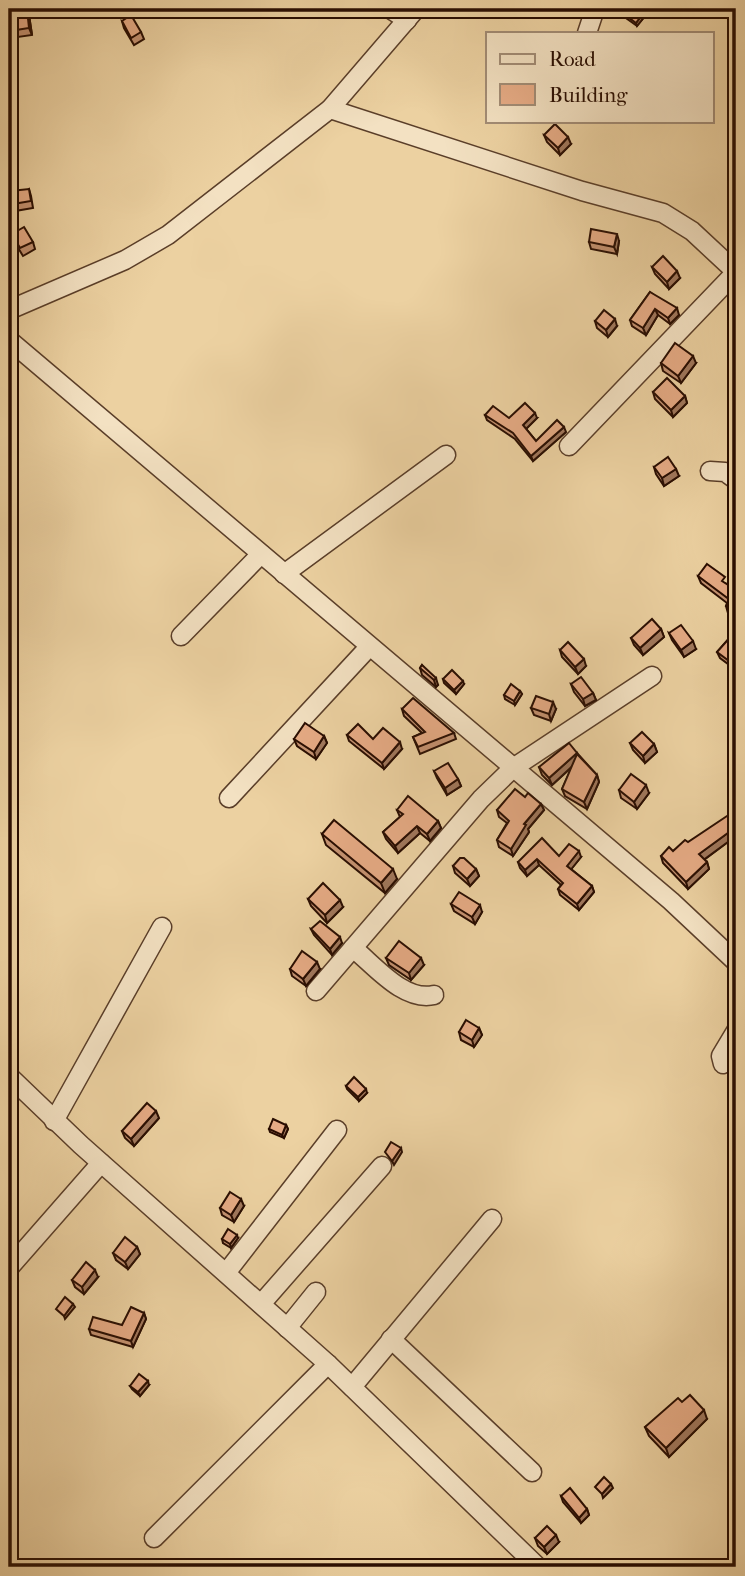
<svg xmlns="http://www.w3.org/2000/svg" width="745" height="1576" font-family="'IM FELL French Canon',serif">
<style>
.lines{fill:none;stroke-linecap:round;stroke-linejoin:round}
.minor-casing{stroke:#5a3e29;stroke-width:21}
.minor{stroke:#f3e1c2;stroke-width:18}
.wall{fill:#c69372;stroke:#290d01;stroke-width:2}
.shaded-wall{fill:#a1785d;stroke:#290d01;stroke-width:2}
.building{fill:#e6ab85;stroke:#290d01;stroke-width:2}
</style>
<rect width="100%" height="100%" fill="#ecd1a1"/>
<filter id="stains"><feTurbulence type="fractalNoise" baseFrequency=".00286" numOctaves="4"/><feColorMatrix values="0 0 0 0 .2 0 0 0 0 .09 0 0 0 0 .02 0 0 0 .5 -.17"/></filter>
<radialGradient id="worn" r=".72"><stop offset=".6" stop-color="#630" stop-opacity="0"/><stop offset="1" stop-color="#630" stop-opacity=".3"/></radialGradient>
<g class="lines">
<g class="minor-casing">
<g id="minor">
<path d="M 390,9 L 407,20"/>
<path d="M 587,33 L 595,9"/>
<path d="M 330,109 L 582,191 L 663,213 L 692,231 L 736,272"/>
<path d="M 9,310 L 125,260 L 168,235 L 330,109 L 416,9"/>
<path d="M 9,340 L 671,901 L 736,962"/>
<path d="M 569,446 L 736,272"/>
<path d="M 710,471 L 725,472 L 736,480"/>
<path d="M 284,574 L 446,455"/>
<path d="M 181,636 L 261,554"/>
<path d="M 229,798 L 369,647"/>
<path d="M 353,948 C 375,966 404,1002 434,995"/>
<path d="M 316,991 L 481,799 L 513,768 L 652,676"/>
<path d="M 723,1064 L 721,1056 L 736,1031"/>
<path d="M 9,1076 L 81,1145 L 328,1364 L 538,1567"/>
<path d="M 54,1121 L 162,927"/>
<path d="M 9,1268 L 101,1163"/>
<path d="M 226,1273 L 337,1130"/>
<path d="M 261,1304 L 382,1166"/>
<path d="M 287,1328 L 316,1292"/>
<path d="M 391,1339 L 532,1472"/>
<path d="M 352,1387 L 492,1219"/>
<path d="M 154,1538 L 328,1364"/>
</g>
</g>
<use href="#minor" class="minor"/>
</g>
<g class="wall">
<path d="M 27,9 L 29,15 L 32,35 L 18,37 L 16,30 Z"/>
<path d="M 624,14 L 645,16 L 637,26 L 626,18 Z"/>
<path d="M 122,21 L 141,32 L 144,39 L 134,45 L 124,28 Z"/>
<path d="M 544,135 L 571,144 L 560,155 L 547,142 Z"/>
<path d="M 29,189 L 31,196 L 33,208 L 15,211 L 13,204 Z"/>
<path d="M 12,234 L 33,242 L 35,249 L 23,256 L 14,241 Z"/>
<path d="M 619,241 L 617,254 L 591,249 L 589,242 Z"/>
<path d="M 652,267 L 680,278 L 669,289 L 655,274 Z"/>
<path d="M 650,292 L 679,315 L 670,324 L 658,315 L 646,335 L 632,326 L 630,320 Z"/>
<path d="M 595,321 L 617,326 L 608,337 L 597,328 Z"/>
<path d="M 661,363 L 696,363 L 681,383 L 663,371 Z"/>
<path d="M 653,392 L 685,396 L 687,403 L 673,417 L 655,399 Z"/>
<path d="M 485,415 L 509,418 L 537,418 L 526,429 L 536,441 L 566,432 L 533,461 L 515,439 L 487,420 Z"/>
<path d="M 654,467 L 679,476 L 664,486 L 656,474 Z"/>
<path d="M 698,576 L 727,584 L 736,590 L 736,618 L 728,613 L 726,606 L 727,603 L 701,583 Z"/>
<path d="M 661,629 L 664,637 L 643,655 L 634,645 L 631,638 Z"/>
<path d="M 669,633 L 696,649 L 684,657 L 672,640 Z"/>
<path d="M 733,634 L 732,667 L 720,658 L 717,652 Z"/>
<path d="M 560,650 L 586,666 L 578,674 L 562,657 Z"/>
<path d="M 422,665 L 438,685 L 436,687 L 422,675 L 420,668 Z"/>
<path d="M 443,679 L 464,684 L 456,694 L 444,683 Z"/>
<path d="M 571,684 L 593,693 L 596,700 L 585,706 L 574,692 Z"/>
<path d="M 520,691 L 522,694 L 515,705 L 505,699 L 504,695 Z"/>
<path d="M 531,708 L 556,709 L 551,721 L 534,715 Z"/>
<path d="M 402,709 L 454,733 L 456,739 L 420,754 L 413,737 L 422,733 L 404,716 Z"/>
<path d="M 347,735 L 373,739 L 402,749 L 384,769 L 349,741 Z"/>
<path d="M 324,736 L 327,743 L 316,759 L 297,746 L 294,739 Z"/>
<path d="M 630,743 L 654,744 L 657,752 L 645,763 L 633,750 Z"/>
<path d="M 577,753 L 597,775 L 599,782 L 587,809 L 565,796 L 562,789 L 572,767 L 552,785 L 542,775 L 539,767 Z"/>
<path d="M 434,771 L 458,779 L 461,786 L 447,795 L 437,778 Z"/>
<path d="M 619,790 L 649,793 L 637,809 L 621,798 Z"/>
<path d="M 525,797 L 541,804 L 544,810 L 528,829 L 529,832 L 513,856 L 499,847 L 497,840 L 507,823 L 499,817 L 497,810 Z"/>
<path d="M 397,810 L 438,821 L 441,828 L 430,841 L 420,833 L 398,853 L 386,839 L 383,832 L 400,817 Z"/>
<path d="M 322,834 L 397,879 L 385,893 L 326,845 Z"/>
<path d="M 736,836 L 704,860 L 707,862 L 709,869 L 688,889 L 663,863 L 661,856 L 673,851 L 688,842 Z"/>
<path d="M 559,856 L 581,857 L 571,869 L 592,886 L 594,892 L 579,910 L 560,895 L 558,889 L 561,885 L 539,865 L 527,876 L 520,868 L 518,862 Z"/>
<path d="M 453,866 L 476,869 L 479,876 L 470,886 L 455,873 Z"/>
<path d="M 308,899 L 343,907 L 327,923 L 311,906 Z"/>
<path d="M 451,904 L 482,912 L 475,924 L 454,911 Z"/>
<path d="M 311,929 L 342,943 L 332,955 L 314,935 Z"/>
<path d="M 386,958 L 424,965 L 411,980 L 389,965 Z"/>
<path d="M 290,969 L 320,969 L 306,986 L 292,976 Z"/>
<path d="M 479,1028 L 482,1035 L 474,1047 L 461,1040 L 459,1032 Z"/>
<path d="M 346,1086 L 367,1093 L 359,1101 L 347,1089 Z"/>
<path d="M 159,1118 L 134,1146 L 125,1138 L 122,1131 Z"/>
<path d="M 286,1125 L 288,1129 L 284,1138 L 270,1132 L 269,1129 Z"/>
<path d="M 244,1206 L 234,1222 L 222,1215 L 220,1208 Z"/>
<path d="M 238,1238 L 231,1248 L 223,1243 L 222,1239 Z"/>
<path d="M 137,1247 L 140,1254 L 128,1269 L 116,1260 L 113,1253 Z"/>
<path d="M 98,1277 L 84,1294 L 75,1287 L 72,1280 Z"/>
<path d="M 144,1313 L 146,1319 L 133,1347 L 91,1335 L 89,1329 L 122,1325 Z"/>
<path d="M 149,1385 L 140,1396 L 132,1389 L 130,1386 Z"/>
<path d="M 682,1402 L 707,1419 L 669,1457 L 649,1436 L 645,1427 Z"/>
<path d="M 561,1496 L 587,1509 L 589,1515 L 581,1523 L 563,1502 Z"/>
<path d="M 535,1538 L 559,1542 L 547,1554 L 538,1546 Z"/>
</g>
<g class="shaded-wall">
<path d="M 27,9 L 29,15 L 32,35 L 29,28 Z"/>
<path d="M 644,12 L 645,16 L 637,26 L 636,23 Z"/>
<path d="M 568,137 L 571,144 L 560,155 L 558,148 Z"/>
<path d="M 617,234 L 619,241 L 617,254 L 614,247 Z"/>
<path d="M 677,271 L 680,278 L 669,289 L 667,282 Z"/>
<path d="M 677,308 L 679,315 L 670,324 L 668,318 Z"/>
<path d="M 655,309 L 658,315 L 646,335 L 643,328 Z"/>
<path d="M 615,319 L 617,326 L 608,337 L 606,330 Z"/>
<path d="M 693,356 L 696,363 L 681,383 L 678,376 Z"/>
<path d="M 685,396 L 687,403 L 673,417 L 671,410 Z"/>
<path d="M 535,413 L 537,418 L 525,430 L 523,425 Z"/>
<path d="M 564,427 L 566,432 L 533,461 L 531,456 Z"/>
<path d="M 676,469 L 679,476 L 664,486 L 662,478 Z"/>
<path d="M 661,629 L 664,637 L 643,655 L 640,648 Z"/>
<path d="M 693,641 L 696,649 L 684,657 L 681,650 Z"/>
<path d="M 736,655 L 736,663 L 732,667 L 729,661 Z"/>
<path d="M 584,659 L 586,666 L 578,674 L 575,667 Z"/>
<path d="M 436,678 L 438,685 L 436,687 L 434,680 Z"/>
<path d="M 463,681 L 464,684 L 456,694 L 454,690 Z"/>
<path d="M 520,691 L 522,694 L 515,705 L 514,701 Z"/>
<path d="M 593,693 L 596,700 L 585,706 L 583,699 Z"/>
<path d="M 553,702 L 556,709 L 551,721 L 549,714 Z"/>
<path d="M 324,736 L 327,743 L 316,759 L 314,752 Z"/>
<path d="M 400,742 L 402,749 L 384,769 L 382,763 Z"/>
<path d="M 654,744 L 657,752 L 645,763 L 643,756 Z"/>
<path d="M 577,753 L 579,760 L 552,785 L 549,778 Z"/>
<path d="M 597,775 L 599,782 L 587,809 L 584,802 Z"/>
<path d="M 458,779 L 461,786 L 447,795 L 445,788 Z"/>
<path d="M 646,785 L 649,793 L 637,809 L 634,802 Z"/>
<path d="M 541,804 L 544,810 L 528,829 L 529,832 L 513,856 L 511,849 L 524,824 Z"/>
<path d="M 438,821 L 441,828 L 430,841 L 427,834 Z"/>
<path d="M 417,826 L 420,833 L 398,853 L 395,846 Z"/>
<path d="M 736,827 L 736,836 L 702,861 L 699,854 Z"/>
<path d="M 579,851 L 581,857 L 569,872 L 567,866 Z"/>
<path d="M 537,859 L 539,865 L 527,876 L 525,870 Z"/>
<path d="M 707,862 L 709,869 L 688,889 L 686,882 Z"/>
<path d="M 393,869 L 397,879 L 385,893 L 381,883 Z"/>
<path d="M 476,869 L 479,876 L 470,886 L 467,879 Z"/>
<path d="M 592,886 L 594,892 L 579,910 L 577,904 Z"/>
<path d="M 340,900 L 343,907 L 327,923 L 325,915 Z"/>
<path d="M 480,905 L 482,912 L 475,924 L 472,917 Z"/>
<path d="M 340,937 L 342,943 L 332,955 L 330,949 Z"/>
<path d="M 421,958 L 424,965 L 411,980 L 409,973 Z"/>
<path d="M 317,962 L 320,969 L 306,986 L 303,979 Z"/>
<path d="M 479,1028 L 482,1035 L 474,1047 L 472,1040 Z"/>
<path d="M 366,1089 L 367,1093 L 359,1101 L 358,1097 Z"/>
<path d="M 156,1111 L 159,1118 L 134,1146 L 131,1139 Z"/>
<path d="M 286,1125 L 288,1129 L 284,1138 L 282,1135 Z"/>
<path d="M 401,1148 L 402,1152 L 394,1165 L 392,1161 Z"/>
<path d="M 241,1199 L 244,1206 L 234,1222 L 231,1215 Z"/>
<path d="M 237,1235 L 238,1238 L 231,1248 L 230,1244 Z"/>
<path d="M 137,1247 L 140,1254 L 128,1269 L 125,1262 Z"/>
<path d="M 95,1270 L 98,1277 L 84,1294 L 82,1287 Z"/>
<path d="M 73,1304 L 75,1307 L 65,1319 L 64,1316 Z"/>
<path d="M 144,1313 L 146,1319 L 133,1347 L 131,1341 Z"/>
<path d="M 148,1381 L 149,1385 L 140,1396 L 138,1392 Z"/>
<path d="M 704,1410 L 707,1419 L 669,1457 L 666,1448 Z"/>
<path d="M 611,1484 L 613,1488 L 603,1498 L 602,1494 Z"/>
<path d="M 587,1509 L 589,1515 L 581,1523 L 579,1518 Z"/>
<path d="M 556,1535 L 559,1542 L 547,1554 L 544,1547 Z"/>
</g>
<g class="building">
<path d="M 19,9 L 27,9 L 29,28 L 16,30 L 13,10 Z"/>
<path d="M 628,9 L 639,9 L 644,12 L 636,23 L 624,14 Z"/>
<path d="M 131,15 L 141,32 L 131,38 L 122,21 Z"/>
<path d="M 555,124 L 568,137 L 558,148 L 544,135 Z"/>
<path d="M 29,189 L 31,201 L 13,204 L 11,191 Z"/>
<path d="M 24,227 L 33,242 L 20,248 L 12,234 Z"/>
<path d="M 591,229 L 617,234 L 614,247 L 589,242 Z"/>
<path d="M 663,256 L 677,271 L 667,282 L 652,267 Z"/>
<path d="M 650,292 L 677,308 L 668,318 L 655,309 L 643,328 L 630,320 Z"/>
<path d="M 604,310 L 615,319 L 606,330 L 595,321 Z"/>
<path d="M 675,343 L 693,356 L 678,376 L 661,363 Z"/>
<path d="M 667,378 L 685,396 L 671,410 L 653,392 Z"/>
<path d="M 525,403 L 535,413 L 523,425 L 536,441 L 557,420 L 564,427 L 531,456 L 513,433 L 485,415 L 493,406 L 509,418 Z"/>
<path d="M 668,457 L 676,469 L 662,478 L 654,467 Z"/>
<path d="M 707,564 L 725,577 L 722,581 L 736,590 L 736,613 L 726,606 L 730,600 L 698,576 Z"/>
<path d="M 652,619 L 661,629 L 640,648 L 631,638 Z"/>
<path d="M 681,625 L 693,641 L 681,650 L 669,633 Z"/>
<path d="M 733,634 L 736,637 L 736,655 L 729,661 L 717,652 Z"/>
<path d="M 568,642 L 584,659 L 575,667 L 560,650 Z"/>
<path d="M 422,665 L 436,678 L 434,680 L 420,668 Z"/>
<path d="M 452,670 L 463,681 L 454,690 L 443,679 Z"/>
<path d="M 581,677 L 593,693 L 583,699 L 571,684 Z"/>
<path d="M 511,684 L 520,691 L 514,701 L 504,695 Z"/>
<path d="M 536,696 L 553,702 L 549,714 L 531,708 Z"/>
<path d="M 413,698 L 454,733 L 418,747 L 413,737 L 425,732 L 402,709 Z"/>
<path d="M 305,723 L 324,736 L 314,752 L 294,739 Z"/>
<path d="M 358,724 L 373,739 L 383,728 L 400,742 L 382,763 L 347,735 Z"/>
<path d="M 642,732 L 654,744 L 643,756 L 630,743 Z"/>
<path d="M 569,743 L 577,753 L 549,778 L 539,767 Z"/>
<path d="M 577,754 L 597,775 L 584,802 L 562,789 Z"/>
<path d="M 448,763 L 458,779 L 445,788 L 434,771 Z"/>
<path d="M 631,774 L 646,785 L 634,802 L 619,790 Z"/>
<path d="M 515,789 L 525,797 L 528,793 L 541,804 L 524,824 L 526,825 L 511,849 L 497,840 L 509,821 L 497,810 Z"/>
<path d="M 408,796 L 438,821 L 427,834 L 417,826 L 395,846 L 383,832 L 403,814 L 397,810 Z"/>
<path d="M 733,812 L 736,816 L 736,827 L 699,854 L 707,862 L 686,882 L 661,856 L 669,847 L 673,851 L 685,840 L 688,842 Z"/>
<path d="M 334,820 L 393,869 L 381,883 L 322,834 Z"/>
<path d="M 542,838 L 559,856 L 569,844 L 579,851 L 567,866 L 592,886 L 577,904 L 558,889 L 563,883 L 537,859 L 525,870 L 518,862 Z"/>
<path d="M 460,858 L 464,858 L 476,869 L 467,879 L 453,866 Z"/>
<path d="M 323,883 L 340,900 L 325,915 L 308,899 Z"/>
<path d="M 459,892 L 480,905 L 472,917 L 451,904 Z"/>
<path d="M 320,921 L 340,937 L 330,949 L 311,929 Z"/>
<path d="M 399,941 L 421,958 L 409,973 L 386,958 Z"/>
<path d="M 302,951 L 317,962 L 303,979 L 290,969 Z"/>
<path d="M 466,1020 L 479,1028 L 472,1040 L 459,1032 Z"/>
<path d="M 354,1077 L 366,1089 L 358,1097 L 346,1086 Z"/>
<path d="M 147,1103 L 156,1111 L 131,1139 L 122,1131 Z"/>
<path d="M 273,1119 L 286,1125 L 282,1135 L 269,1129 Z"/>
<path d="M 391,1142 L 401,1148 L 392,1161 L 385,1152 Z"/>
<path d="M 230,1192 L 241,1199 L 231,1215 L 220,1208 Z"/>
<path d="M 228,1229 L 237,1235 L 230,1244 L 222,1239 Z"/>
<path d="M 125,1237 L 137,1247 L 125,1262 L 113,1253 Z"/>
<path d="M 86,1262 L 95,1270 L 82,1287 L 72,1280 Z"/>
<path d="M 65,1297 L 73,1304 L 64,1316 L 56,1309 Z"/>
<path d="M 131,1307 L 144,1313 L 131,1341 L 89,1329 L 93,1317 L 122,1325 Z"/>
<path d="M 139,1374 L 148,1381 L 138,1392 L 130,1386 Z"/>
<path d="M 690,1395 L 704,1410 L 666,1448 L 645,1427 L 678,1398 L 682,1402 Z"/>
<path d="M 604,1477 L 611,1484 L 602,1494 L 595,1487 Z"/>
<path d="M 570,1488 L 587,1509 L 579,1518 L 561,1496 Z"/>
<path d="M 547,1526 L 556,1535 L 544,1547 L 535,1538 Z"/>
<path d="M 662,1562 L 666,1567 L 656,1567 Z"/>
</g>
<rect width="745" height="1576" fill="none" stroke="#ecd1a1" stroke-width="35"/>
<rect x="10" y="10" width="724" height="1555" fill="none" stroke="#290d01" stroke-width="3.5"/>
<rect x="18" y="18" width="710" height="1541" fill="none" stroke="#290d01" stroke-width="2"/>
<rect x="486" y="32" width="228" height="91" fill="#f3e1c2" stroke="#a28c75" stroke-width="2"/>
<rect x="500" y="54" width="35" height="10" fill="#f3e1c2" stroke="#a28c75" stroke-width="2"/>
<text x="549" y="66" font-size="21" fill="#290d01">Road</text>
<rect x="500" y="84" width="35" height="21" fill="#e6ab85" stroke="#a28c75" stroke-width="2"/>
<text x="549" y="102" font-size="21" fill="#290d01">Building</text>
<rect width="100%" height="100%" filter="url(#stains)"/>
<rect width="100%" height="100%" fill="url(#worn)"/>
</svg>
